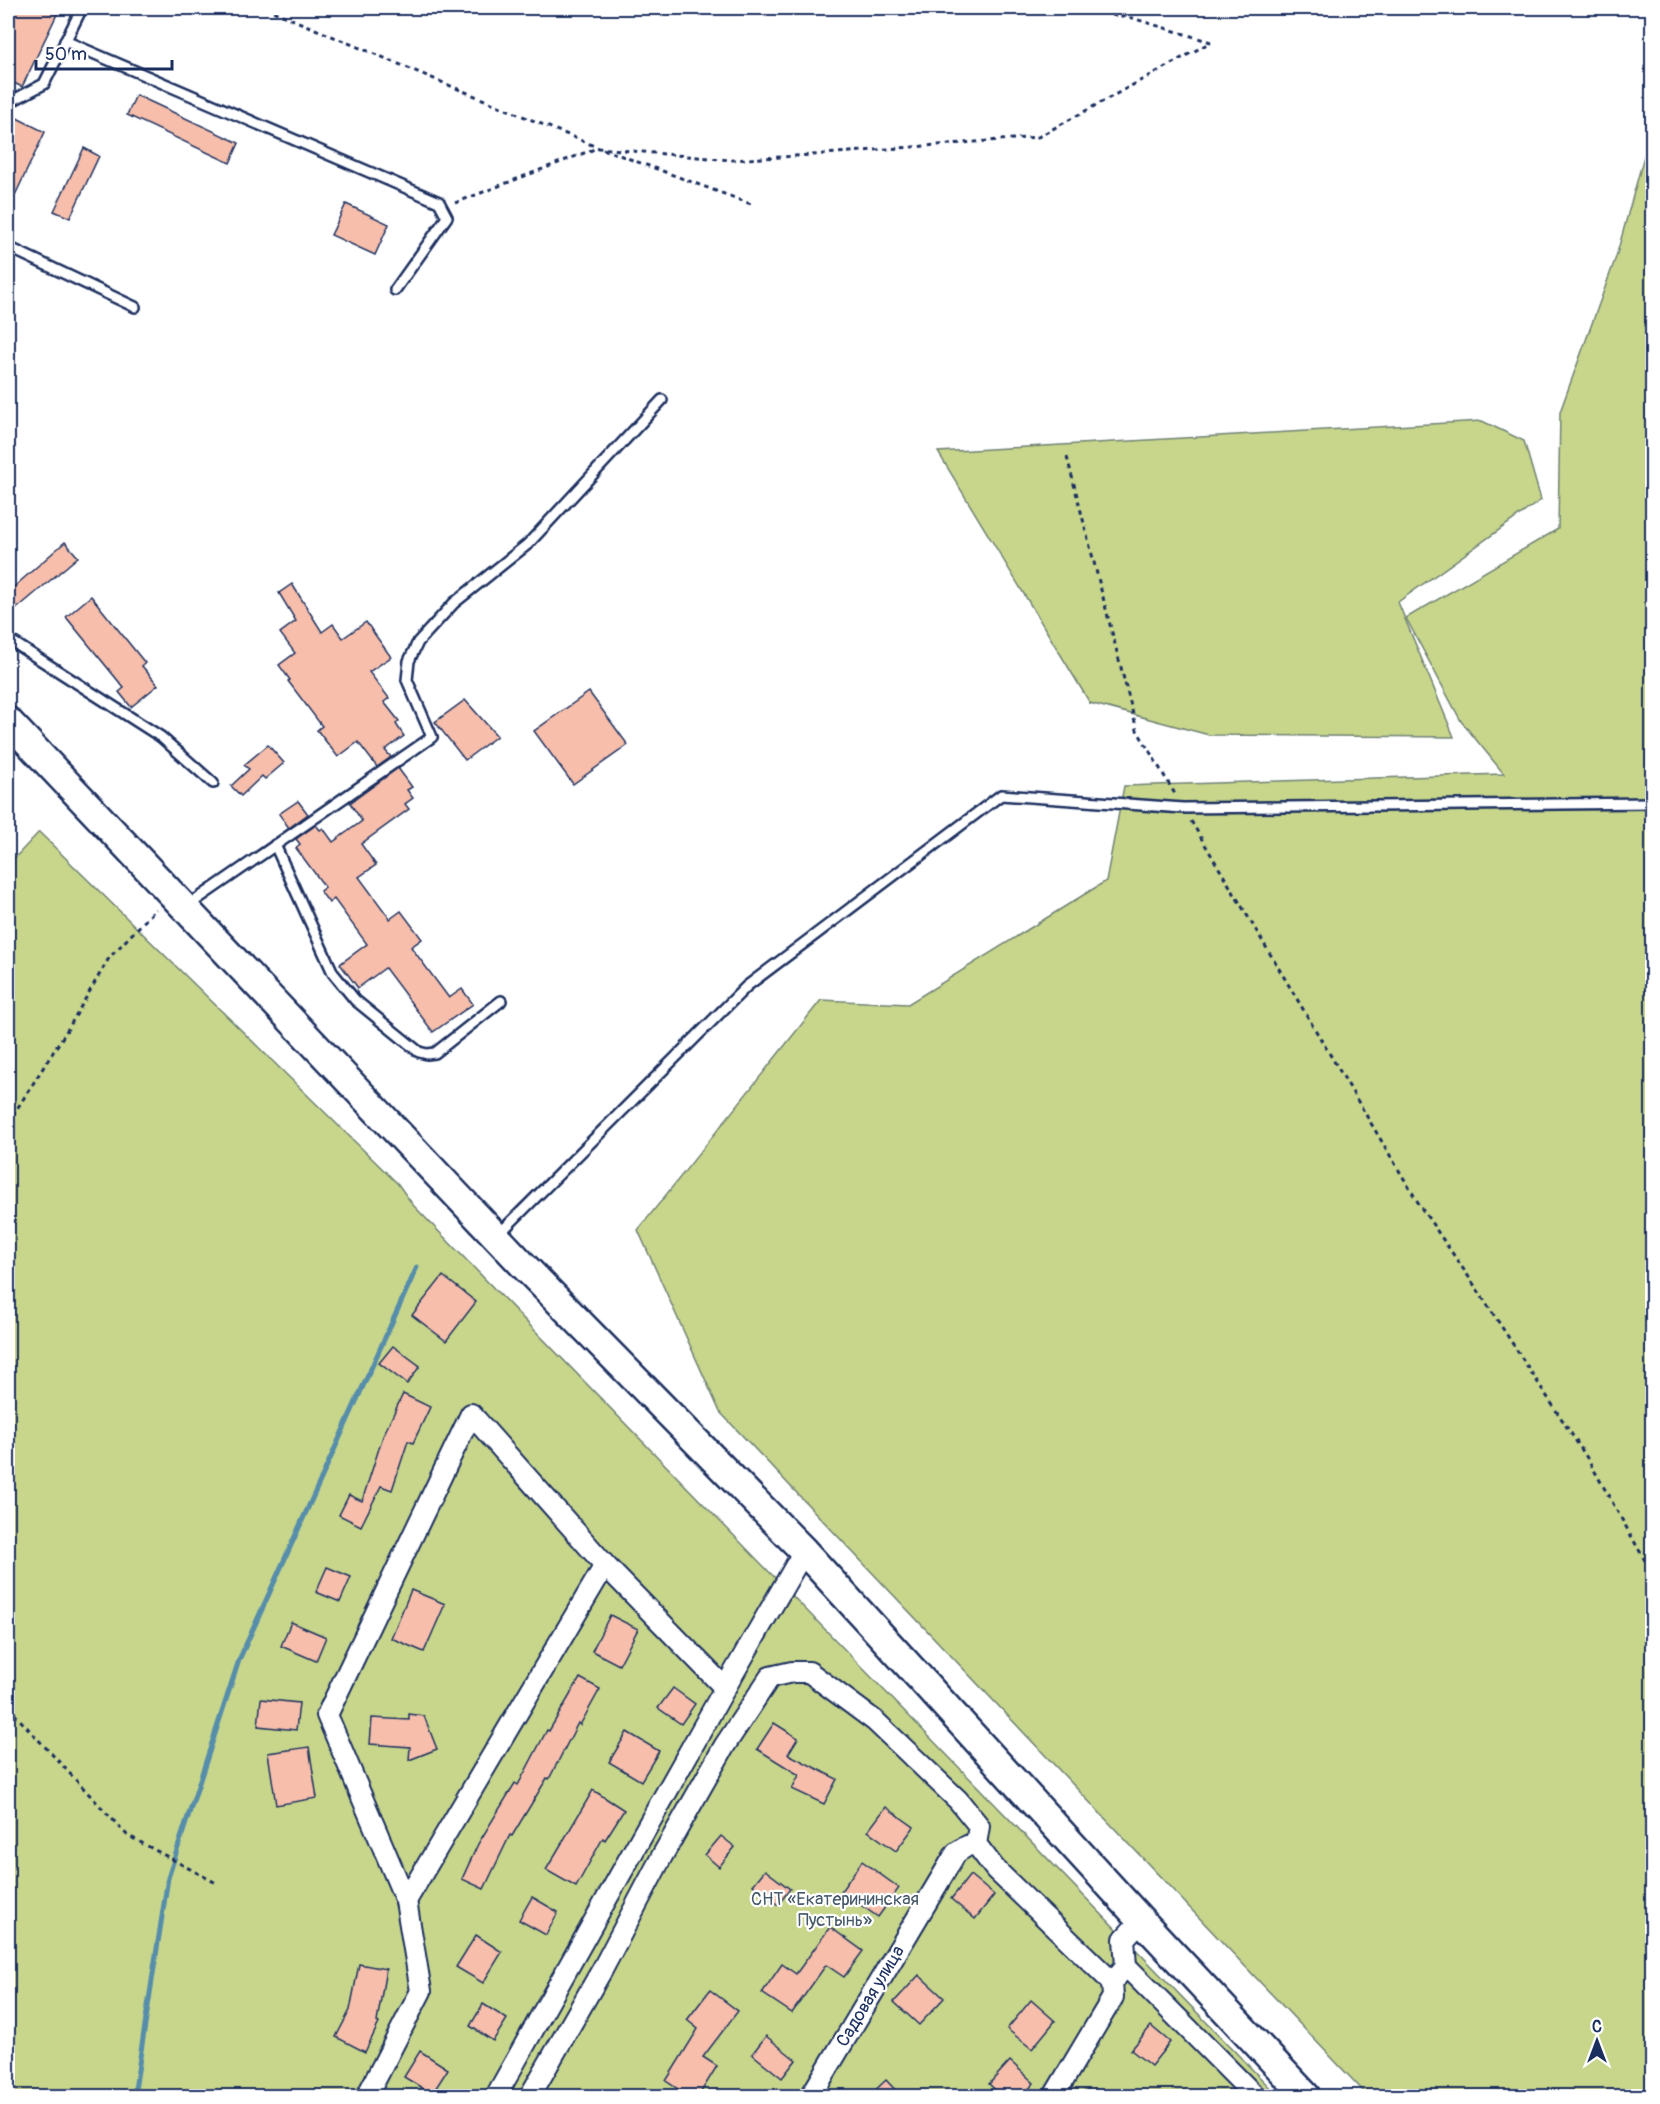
<svg xmlns="http://www.w3.org/2000/svg" width="1660" height="2104" font-family="Pangolin,sans-serif">
<style>
.green{fill:#c7d68b;stroke:#718274;stroke-width:1.5}
.lines{fill:none;stroke-linecap:round;stroke-linejoin:round}
.stream{stroke:#568daa;stroke-width:5}
.building{fill:#f6beab;stroke:#1b2f5e;stroke-width:1.5}
.lane-casing{stroke:#1b2f5e;stroke-width:14}
.street-casing{stroke:#1b2f5e;stroke-width:24}
.secondary-casing{stroke:#1b2f5e;stroke-width:32}
.path{stroke:#1b2f5e;stroke-width:3;stroke-dasharray:4.5 4.5;stroke-linecap:butt}
.lane{stroke:#fff;stroke-width:9}
.street{stroke:#fff;stroke-width:20}
.secondary{stroke:#fff;stroke-width:27}
.labels{text-anchor:middle;stroke-width:4.5;stroke-linejoin:round;paint-order:stroke}
.park-label{font-size:18px;fill:#465969;stroke:#fff}
.street-label{font-size:18px;fill:#1b2f5e;stroke:#fff}
</style>
<rect width="100%" height="100%" fill="#fff"/>
<filter id="ink" filterUnits="userSpaceOnUse"><feTurbulence type="fractalNoise" baseFrequency=".0167" numOctaves="2"/><feDisplacementMap in="SourceGraphic" scale="12" xChannelSelector="R" yChannelSelector="G"/><feConvolveMatrix kernelMatrix="1 2 1 2 8 2 1 2 1" color-interpolation-filters="sRGB"/></filter>
<g filter="url(#ink)">
<g class="green">
<path d="M 1652,151 L 1652,2096 L 1368,2096 L 720,1412 L 638,1230 L 821,1000 L 908,1004 L 1106,881 L 1124,786 L 1504,774 L 1461,721 L 1406,618 L 1558,529 L 1560,412 L 1616,257 L 1644,156 Z"/>
<path d="M 1482,421 L 1524,441 L 1541,500 L 1398,602 L 1454,737 L 1209,735 L 1090,703 L 938,452 Z"/>
<path d="M 39,832 L 398,1184 L 413,1205 L 1278,2096 L 8,2096 L 8,865 Z"/>
</g>
<g class="lines">
<path class="stream" d="M 134,2096 L 168,1878 L 239,1660 L 417,1267"/>
</g>
<g class="building">
<path d="M 12,8 L 60,8 L 22,87 L 8,80 L 8,18 Z"/>
<path d="M 136,95 L 239,143 L 230,163 L 127,115 Z"/>
<path d="M 13,116 L 45,132 L 8,210 L 8,128 Z"/>
<path d="M 84,148 L 99,156 L 70,218 L 54,211 Z"/>
<path d="M 346,204 L 389,224 L 375,255 L 331,235 Z"/>
<path d="M 65,542 L 78,557 L 8,616 L 8,592 Z"/>
<path d="M 292,584 L 322,632 L 333,624 L 343,638 L 366,622 L 391,657 L 369,672 L 389,698 L 384,702 L 399,721 L 396,724 L 404,736 L 385,750 L 391,757 L 377,767 L 358,742 L 338,757 L 317,730 L 322,726 L 288,681 L 290,680 L 279,665 L 295,653 L 280,633 L 296,621 L 279,593 Z"/>
<path d="M 91,596 L 145,663 L 142,666 L 158,685 L 131,707 L 119,692 L 124,688 L 66,617 Z"/>
<path d="M 589,692 L 628,745 L 573,784 L 534,731 Z"/>
<path d="M 465,700 L 497,736 L 465,760 L 435,722 Z"/>
<path d="M 268,745 L 284,763 L 265,779 L 262,776 L 241,796 L 231,786 L 249,769 L 244,765 Z"/>
<path d="M 398,768 L 412,787 L 407,790 L 413,798 L 405,804 L 409,809 L 361,844 L 376,865 L 359,877 L 390,919 L 401,911 L 422,939 L 411,947 L 449,998 L 462,989 L 473,1004 L 433,1032 L 385,968 L 358,988 L 340,964 L 367,944 L 334,899 L 329,903 L 320,891 L 325,887 L 296,848 L 300,844 L 296,839 L 316,825 L 320,830 L 323,828 L 333,842 L 362,821 L 350,803 Z"/>
<path d="M 298,801 L 308,814 L 289,828 L 279,814 Z"/>
<path d="M 443,1276 L 476,1302 L 446,1341 L 412,1315 Z"/>
<path d="M 393,1346 L 420,1366 L 407,1384 L 379,1363 Z"/>
<path d="M 403,1394 L 430,1407 L 413,1443 L 408,1441 L 392,1490 L 381,1486 L 361,1526 L 339,1515 L 349,1495 L 362,1501 L 383,1436 Z"/>
<path d="M 327,1567 L 351,1577 L 340,1602 L 316,1592 Z"/>
<path d="M 411,1590 L 445,1604 L 424,1652 L 391,1638 Z"/>
<path d="M 610,1615 L 638,1629 L 619,1665 L 592,1651 Z"/>
<path d="M 291,1622 L 326,1637 L 316,1661 L 281,1646 Z"/>
<path d="M 580,1678 L 600,1689 L 580,1725 L 578,1723 L 549,1779 L 547,1778 L 512,1836 L 510,1835 L 484,1889 L 462,1879 L 478,1844 L 515,1783 L 518,1785 L 547,1730 L 549,1731 Z"/>
<path d="M 673,1688 L 695,1704 L 681,1724 L 658,1708 Z"/>
<path d="M 261,1699 L 299,1703 L 296,1730 L 258,1726 Z"/>
<path d="M 409,1714 L 424,1716 L 437,1749 L 409,1760 L 410,1747 L 370,1744 L 372,1718 L 409,1720 Z"/>
<path d="M 774,1723 L 798,1738 L 788,1754 L 837,1779 L 824,1804 L 792,1789 L 799,1775 L 757,1749 Z"/>
<path d="M 627,1732 L 659,1751 L 641,1781 L 609,1762 Z"/>
<path d="M 309,1747 L 317,1798 L 276,1805 L 268,1753 Z"/>
<path d="M 593,1790 L 624,1810 L 605,1840 L 603,1838 L 576,1887 L 546,1870 Z"/>
<path d="M 886,1807 L 914,1827 L 896,1851 L 868,1831 Z"/>
<path d="M 721,1836 L 735,1847 L 719,1867 L 705,1855 Z"/>
<path d="M 862,1861 L 899,1888 L 878,1917 L 841,1891 Z"/>
<path d="M 765,1870 L 790,1889 L 778,1905 L 753,1885 Z"/>
<path d="M 970,1875 L 994,1895 L 975,1919 L 951,1899 Z"/>
<path d="M 532,1897 L 558,1912 L 546,1935 L 519,1920 Z"/>
<path d="M 830,1927 L 863,1951 L 844,1977 L 826,1965 L 792,2013 L 762,1993 L 782,1964 L 796,1974 Z"/>
<path d="M 476,1935 L 502,1952 L 483,1983 L 456,1967 Z"/>
<path d="M 359,1964 L 386,1969 L 377,2022 L 379,2023 L 365,2052 L 336,2037 L 350,2010 Z"/>
<path d="M 919,1975 L 944,1998 L 919,2025 L 894,2002 Z"/>
<path d="M 710,1990 L 738,2011 L 703,2057 L 717,2066 L 698,2097 L 690,2097 L 666,2081 L 698,2029 L 687,2020 Z"/>
<path d="M 1031,2000 L 1055,2021 L 1032,2049 L 1007,2029 Z"/>
<path d="M 483,2004 L 507,2019 L 493,2041 L 470,2026 Z"/>
<path d="M 1151,2026 L 1170,2042 L 1151,2066 L 1131,2050 Z"/>
<path d="M 766,2036 L 796,2060 L 782,2078 L 752,2054 Z"/>
<path d="M 420,2051 L 448,2069 L 432,2094 L 404,2077 Z"/>
<path d="M 1010,2061 L 1034,2083 L 1022,2097 L 1003,2097 L 989,2084 Z"/>
<path d="M 886,2080 L 902,2097 L 868,2097 Z"/>
</g>
<g class="lines">
<g class="lane-casing">
<g id="lane">
<path d="M 65,41 L 439,202 L 447,217 L 395,290"/>
<path d="M 8,103 L 44,84 L 82,8"/>
<path d="M 8,247 L 135,307"/>
<path d="M 8,639 L 161,737 L 213,783"/>
<path d="M 275,845 L 333,973 L 355,1000 L 419,1052 L 427,1054 L 435,1053 L 501,1001"/>
<path d="M 186,907 L 432,737 L 407,680 L 409,661 L 418,642 L 454,603 L 528,544 L 662,400"/>
<path d="M 498,1235 L 747,986 L 1001,795 L 1183,808 L 1652,803"/>
</g>
</g>
<g class="street-casing">
<g id="street">
<path d="M 406,1901 L 605,1565"/>
<path d="M 1126,1966 L 1255,2096"/>
<path d="M 367,2096 L 421,1991 L 406,1901 L 327,1715 L 471,1414 L 605,1565 L 725,1688"/>
<path d="M 496,2096 L 725,1688 L 804,1551"/>
<path d="M 530,2096 L 602,1970 L 662,1856 L 725,1745 L 770,1677 L 792,1672 L 809,1672 L 875,1721 L 958,1800 L 979,1826 L 976,1844 L 995,1869 L 1112,1982"/>
<path d="M 811,2096 L 956,1853 L 967,1846 L 976,1844"/>
<path d="M 1054,2096 L 1113,1997 L 1112,1982 L 1126,1966 L 1124,1939 L 1141,1920"/>
</g>
</g>
<g class="secondary-casing">
<path id="secondary" d="M 8,721 L 523,1265 L 804,1551 L 1141,1920 L 1306,2096"/>
</g>
<g class="path">
<path d="M 265,8 L 599,148 L 731,160 L 812,155 L 1038,137 L 1211,42"/>
<path d="M 1095,8 L 1111,15 L 1132,18 L 1211,42"/>
<path d="M 603,149 L 751,204"/>
<path d="M 455,203 L 597,148"/>
<path d="M 1067,457 L 1137,730 L 1175,794"/>
<path d="M 1191,821 L 1422,1209 L 1477,1289 L 1589,1461 L 1652,1573"/>
<path d="M 8,1123 L 69,1027 L 109,958 L 156,909"/>
<path d="M 8,1707 L 127,1835 L 218,1884"/>
</g>
<use href="#lane" class="lane"/>
<use href="#street" class="street"/>
<use href="#secondary" class="secondary"/>
</g>
</g>
<g class="labels">
<g class="park-label">
<text x="835" y="1905">СНТ «Екатерининская<tspan x="835" dy="21">Пустынь»</tspan></text>
</g>
<g class="street-label">
<text transform="translate(870 1996) rotate(-59)" y="6">Садовая улица</text>
</g>
</g>
<rect width="1660" height="2104" fill="none" stroke="#fff" stroke-width="30"/>
<rect x="15" y="15" width="1630" height="2074" fill="none" stroke="#1b2f5e" stroke-width="2" filter="url(#ink)"/>
<g transform="translate(1597 2041)" stroke="#ffffff" stroke-width="4.5" paint-order="stroke">
<path d="M0-4.5L10 22L0 15L-10 22Z" fill="#1b2f5e"/>
<text y="-9" font-size="16" font-weight="bold" text-anchor="middle" fill="#1b2f5e">С</text>
</g>
<path d="M36 60v9h136v-9" fill="none" stroke="#1b2f5e" stroke-width="3"/>
<text x="45" y="60" font-size="18" fill="#1b2f5e" stroke="#ffffff" stroke-width="4.5" paint-order="stroke">50 m</text>
</svg>
